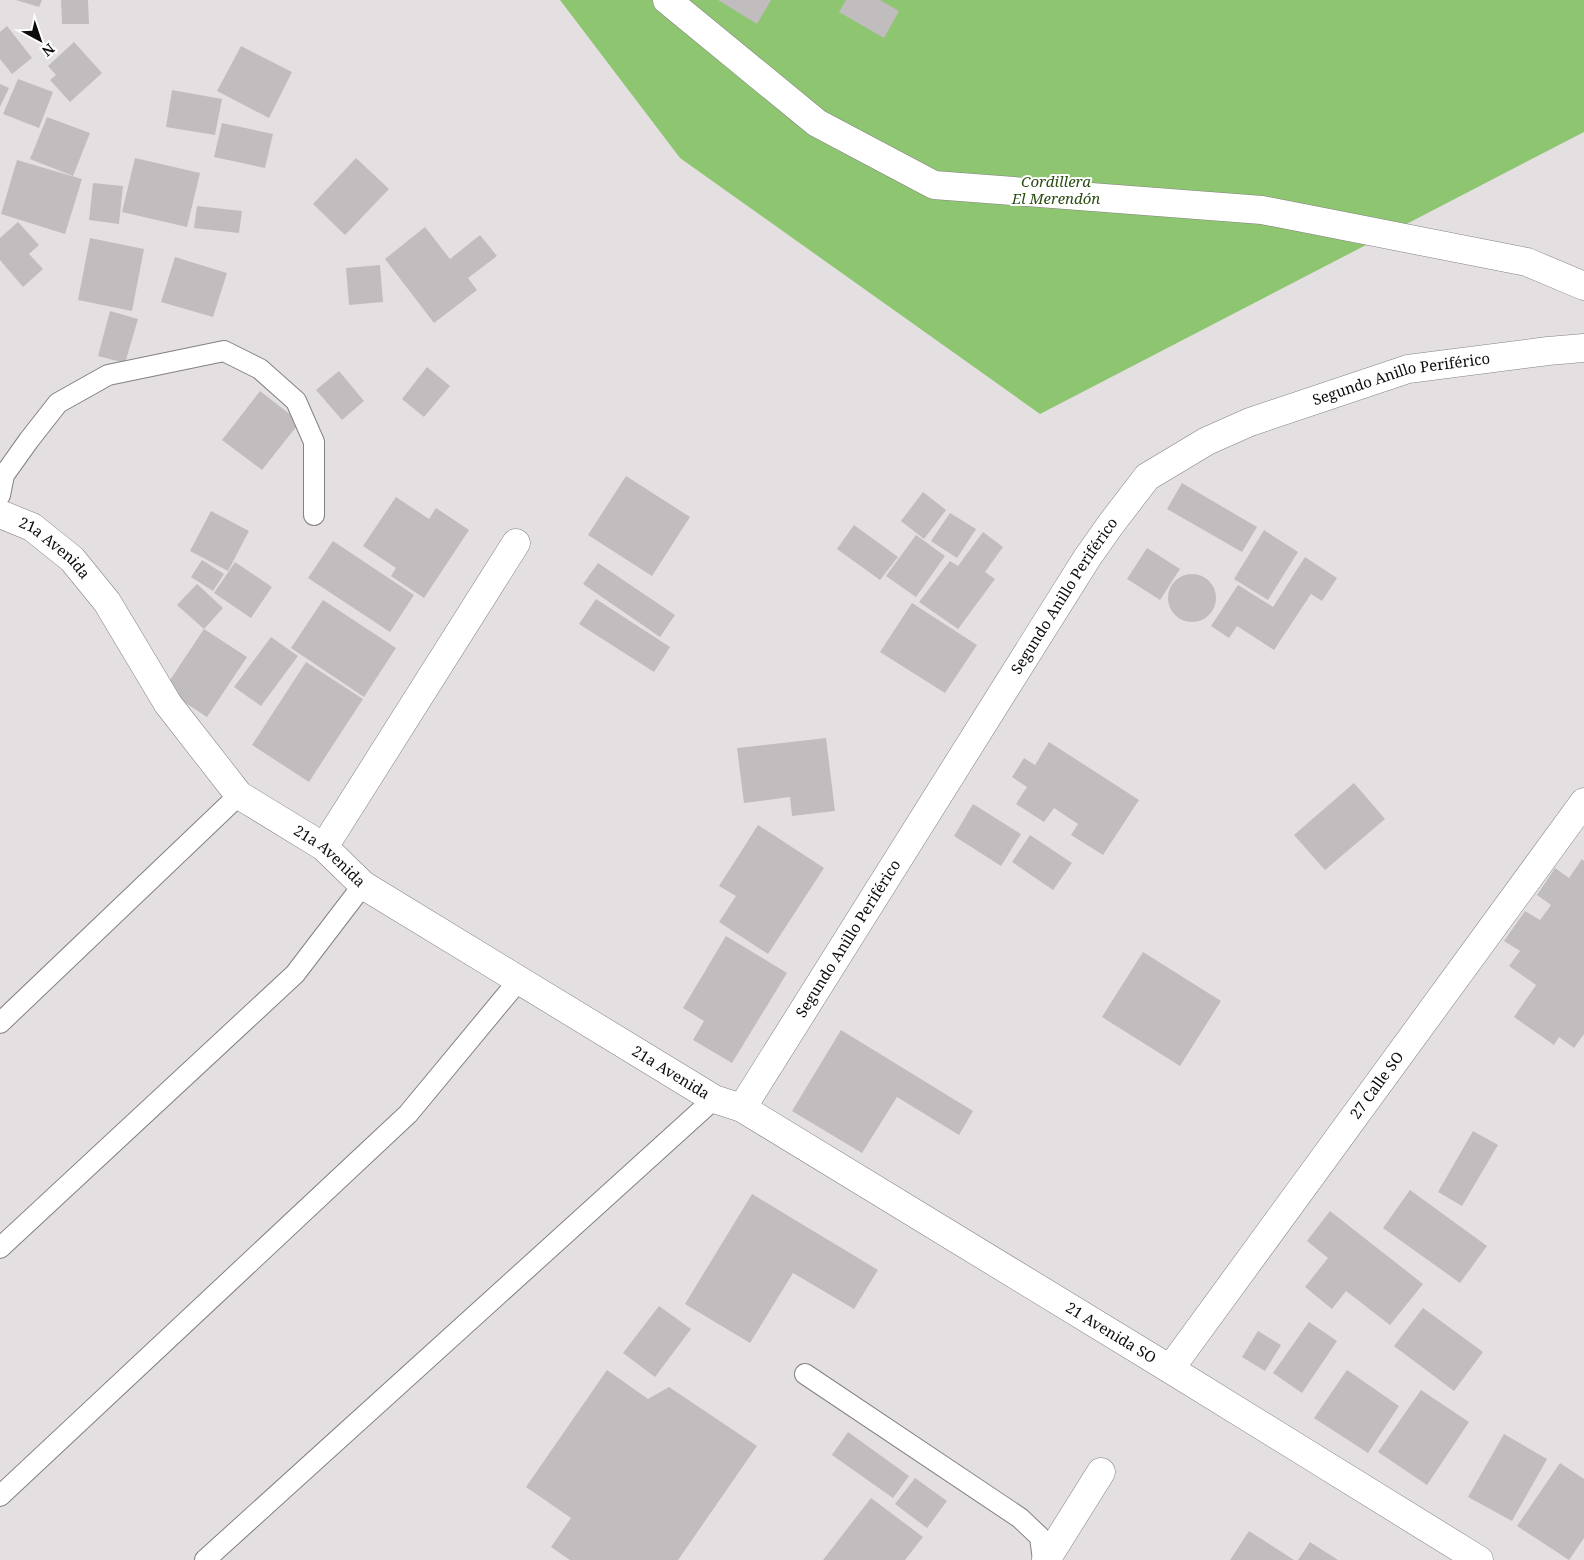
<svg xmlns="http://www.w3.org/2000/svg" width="1584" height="1560" font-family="'Noto Serif',serif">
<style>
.forest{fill:#8ec570}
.building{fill:#c1bdbe}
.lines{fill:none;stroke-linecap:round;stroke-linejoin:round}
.service-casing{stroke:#848182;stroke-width:22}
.minor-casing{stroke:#848182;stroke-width:29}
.tertiary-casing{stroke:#848182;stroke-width:29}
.service{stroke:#fff;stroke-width:20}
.minor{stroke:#fff;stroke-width:28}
.tertiary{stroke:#fff;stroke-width:28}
.labels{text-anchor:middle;stroke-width:4;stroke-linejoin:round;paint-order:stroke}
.park-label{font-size:15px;font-style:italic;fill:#2a4d12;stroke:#fff}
.street-label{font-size:15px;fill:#0d0c0c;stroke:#fff}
</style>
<rect width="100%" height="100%" fill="#e4e0e1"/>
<path class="forest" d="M 560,0 L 1584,0 L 1584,132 L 1040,414 L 680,158 Z"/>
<g class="building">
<path d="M 16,0 L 42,0 L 39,7 Z"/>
<path d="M 61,0 L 88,0 L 89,24 L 62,24 Z"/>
<path d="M 718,0 L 771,0 L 757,24 Z"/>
<path d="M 846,0 L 880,0 L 899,11 L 884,38 L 839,12 Z"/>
<path d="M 7,26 L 32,58 L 12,74 L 0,59 L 0,32 Z"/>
<path d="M 74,42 L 102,73 L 70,102 L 50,80 L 56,75 L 48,66 Z"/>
<path d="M 241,46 L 292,72 L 269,118 L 217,91 Z"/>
<path d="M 18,79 L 53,92 L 39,128 L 3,114 Z"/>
<path d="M 0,84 L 9,88 L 0,107 Z"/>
<path d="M 172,90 L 222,99 L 215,135 L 166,127 Z"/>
<path d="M 47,117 L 90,133 L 73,176 L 30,159 Z"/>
<path d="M 222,123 L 273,134 L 265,168 L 214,157 Z"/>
<path d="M 135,158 L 200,173 L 187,227 L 122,212 Z"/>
<path d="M 356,158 L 389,189 L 345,235 L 313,204 Z"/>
<path d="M 17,160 L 82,179 L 65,234 L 1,214 Z"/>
<path d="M 93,183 L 123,186 L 119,224 L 89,220 Z"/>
<path d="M 197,206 L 242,211 L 239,233 L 194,228 Z"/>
<path d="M 18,222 L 39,245 L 29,254 L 43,269 L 23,287 L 0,260 L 0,238 Z"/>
<path d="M 425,227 L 450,259 L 480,235 L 497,256 L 468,278 L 477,290 L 434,323 L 385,259 Z"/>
<path d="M 90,238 L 144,249 L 132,311 L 78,300 Z"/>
<path d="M 175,257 L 227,273 L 213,317 L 161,302 Z"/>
<path d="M 380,265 L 383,302 L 349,305 L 346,268 Z"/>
<path d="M 110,311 L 138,319 L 125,363 L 98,356 Z"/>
<path d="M 427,367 L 450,386 L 424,417 L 402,399 Z"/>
<path d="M 339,371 L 364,401 L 342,420 L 316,390 Z"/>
<path d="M 260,391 L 300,422 L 262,470 L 222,440 Z"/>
<path d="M 626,476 L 690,517 L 652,576 L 588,535 Z"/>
<path d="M 1182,483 L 1257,527 L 1242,552 L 1167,509 Z"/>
<path d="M 923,492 L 946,510 L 924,539 L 901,521 Z"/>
<path d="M 396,497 L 429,519 L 436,508 L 469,530 L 424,598 L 391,576 L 396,568 L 363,546 Z"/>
<path d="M 211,511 L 249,531 L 228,571 L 190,551 Z"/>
<path d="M 950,513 L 976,529 L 957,558 L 931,541 Z"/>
<path d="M 854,525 L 898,557 L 880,580 L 837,549 Z"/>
<path d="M 1264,530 L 1298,552 L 1268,600 L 1234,579 Z"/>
<path d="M 983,532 L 1003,547 L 985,572 L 995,579 L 958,629 L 919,602 L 950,561 L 958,566 Z"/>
<path d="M 916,535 L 945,556 L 916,597 L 886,576 Z"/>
<path d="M 333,541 L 414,595 L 390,632 L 308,578 Z"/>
<path d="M 1147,548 L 1180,569 L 1160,600 L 1127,579 Z"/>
<path d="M 1305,557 L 1337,578 L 1322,601 L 1311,594 L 1274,650 L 1237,626 L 1229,638 L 1211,626 L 1238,585 L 1273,607 Z"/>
<path d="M 202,560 L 224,574 L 213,591 L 191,577 Z"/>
<path d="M 235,562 L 272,587 L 251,618 L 214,593 Z"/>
<path d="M 598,563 L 675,615 L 660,637 L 583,584 Z"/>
<circle cx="1192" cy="598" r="24"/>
<path d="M 197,584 L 223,608 L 204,629 L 177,605 Z"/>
<path d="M 596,599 L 670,647 L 654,672 L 579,624 Z"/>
<path d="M 323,600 L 396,648 L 364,697 L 291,648 Z"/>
<path d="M 912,603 L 977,645 L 945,693 L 880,652 Z"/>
<path d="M 204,629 L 247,657 L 207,717 L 164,689 Z"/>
<path d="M 271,637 L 298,656 L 261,706 L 234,687 Z"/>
<path d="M 306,662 L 363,699 L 309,782 L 252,745 Z"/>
<path d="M 826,738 L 835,811 L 792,816 L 790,797 L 744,803 L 737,748 Z"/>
<path d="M 1049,742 L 1139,800 L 1103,855 L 1071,835 L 1078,824 L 1054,808 L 1044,822 L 1016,804 L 1027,787 L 1012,777 L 1024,758 L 1035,765 Z"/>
<path d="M 1354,783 L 1385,819 L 1325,870 L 1294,835 Z"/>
<path d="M 973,804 L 1021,834 L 1001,866 L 954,836 Z"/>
<path d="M 758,825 L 824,868 L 768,954 L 719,922 L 736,896 L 719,886 Z"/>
<path d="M 1030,835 L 1072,863 L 1053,890 L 1012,862 Z"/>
<path d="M 1582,859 L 1584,861 L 1584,1034 L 1574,1048 L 1559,1037 L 1554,1045 L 1514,1017 L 1536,985 L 1509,966 L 1520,951 L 1504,941 L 1525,911 L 1540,920 L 1551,905 L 1537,895 L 1555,868 L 1569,878 Z"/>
<path d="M 726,936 L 787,973 L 732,1063 L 693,1040 L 704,1021 L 683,1008 Z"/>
<path d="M 1143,952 L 1221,1001 L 1180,1066 L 1102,1017 Z"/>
<path d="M 841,1030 L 973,1111 L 959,1135 L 897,1097 L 862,1153 L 792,1111 Z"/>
<path d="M 1473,1131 L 1498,1145 L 1462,1206 L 1438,1192 Z"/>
<path d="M 1410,1190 L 1487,1246 L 1460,1283 L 1383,1228 Z"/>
<path d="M 752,1194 L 878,1270 L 854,1309 L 793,1273 L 750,1343 L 685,1304 Z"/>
<path d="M 1330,1211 L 1423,1284 L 1390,1325 L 1346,1291 L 1332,1309 L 1305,1287 L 1328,1258 L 1307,1241 Z"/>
<path d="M 659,1306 L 691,1329 L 655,1377 L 623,1353 Z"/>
<path d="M 1423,1308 L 1483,1352 L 1454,1391 L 1394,1346 Z"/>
<path d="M 1309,1322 L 1337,1341 L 1302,1393 L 1273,1373 Z"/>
<path d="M 1258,1331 L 1281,1345 L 1265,1371 L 1242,1357 Z"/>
<path d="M 607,1370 L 648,1399 L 669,1387 L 757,1446 L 678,1560 L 570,1560 L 551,1547 L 571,1518 L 526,1487 Z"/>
<path d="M 1347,1370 L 1399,1406 L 1368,1453 L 1314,1418 Z"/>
<path d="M 1421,1390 L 1469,1422 L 1427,1485 L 1378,1452 Z"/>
<path d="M 848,1432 L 909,1476 L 893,1498 L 832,1455 Z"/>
<path d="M 1504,1434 L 1547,1459 L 1512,1521 L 1468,1497 Z"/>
<path d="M 1560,1463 L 1584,1479 L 1584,1538 L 1569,1560 L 1517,1526 Z"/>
<path d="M 915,1478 L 947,1501 L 927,1528 L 895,1504 Z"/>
<path d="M 871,1498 L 923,1537 L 905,1560 L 823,1560 Z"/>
<path d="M 1249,1531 L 1294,1560 L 1230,1560 Z"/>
<path d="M 1310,1542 L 1338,1560 L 1298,1560 Z"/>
</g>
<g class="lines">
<g class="service-casing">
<g id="service">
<path d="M 0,495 L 4,475 L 29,440 L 58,403 L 108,375 L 224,351 L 260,369 L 296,401 L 314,442 L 314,515"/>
<path d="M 0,1023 L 239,795"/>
<path d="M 0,1248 L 295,974 L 363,885"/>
<path d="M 805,1374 L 1020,1518 L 1040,1537 L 1043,1560"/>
<path d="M 0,1496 L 408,1114 L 519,980"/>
<path d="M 205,1560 L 714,1099"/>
</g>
</g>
<g class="minor-casing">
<g id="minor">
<path d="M 667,0 L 817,123 L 934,185 L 1262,210 L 1527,262 L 1584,286"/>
<path d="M 324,847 L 516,543"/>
<path id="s1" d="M 742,1108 L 1087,558 L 1111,524 L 1147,477 L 1207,441 L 1250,422 L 1408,369 L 1548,351 L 1584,348"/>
<path id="s2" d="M 1170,1369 L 1584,802"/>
<path d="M 1046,1560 L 1101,1472"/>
</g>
</g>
<g class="tertiary-casing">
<g id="tertiary">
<path id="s3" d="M 0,514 L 32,527 L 72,559 L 107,602 L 168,704 L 239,795 L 324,847 L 363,885 L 714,1099 L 742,1108 L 1170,1369 L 1479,1560"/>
</g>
</g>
<use href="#service" class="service"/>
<use href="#minor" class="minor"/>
<use href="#tertiary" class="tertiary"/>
</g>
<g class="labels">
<g class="park-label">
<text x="1056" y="187">Cordillera<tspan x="1056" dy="17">El Merendón</tspan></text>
</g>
<g class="street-label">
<text dy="5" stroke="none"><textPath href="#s1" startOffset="1025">Segundo Anillo Periférico</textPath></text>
<text dy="5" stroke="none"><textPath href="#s3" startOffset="65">21a Avenida</textPath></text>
<text dy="5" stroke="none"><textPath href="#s1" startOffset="605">Segundo Anillo Periférico</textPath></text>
<text dy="5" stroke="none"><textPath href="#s3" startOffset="485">21a Avenida</textPath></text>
<text dy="5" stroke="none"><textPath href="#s1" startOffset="200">Segundo Anillo Periférico</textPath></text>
<text dy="5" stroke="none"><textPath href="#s3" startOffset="890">21a Avenida</textPath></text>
<text dy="5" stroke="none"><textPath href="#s2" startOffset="351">27 Calle SO</textPath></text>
<text dy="5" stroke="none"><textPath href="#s3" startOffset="1402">21 Avenida SO</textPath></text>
</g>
</g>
<g transform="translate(40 40) rotate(140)" stroke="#ffffff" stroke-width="4" paint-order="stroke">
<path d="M0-4L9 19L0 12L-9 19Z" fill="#0d0c0c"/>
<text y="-8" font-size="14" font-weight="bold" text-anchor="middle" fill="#0d0c0c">N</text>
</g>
</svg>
